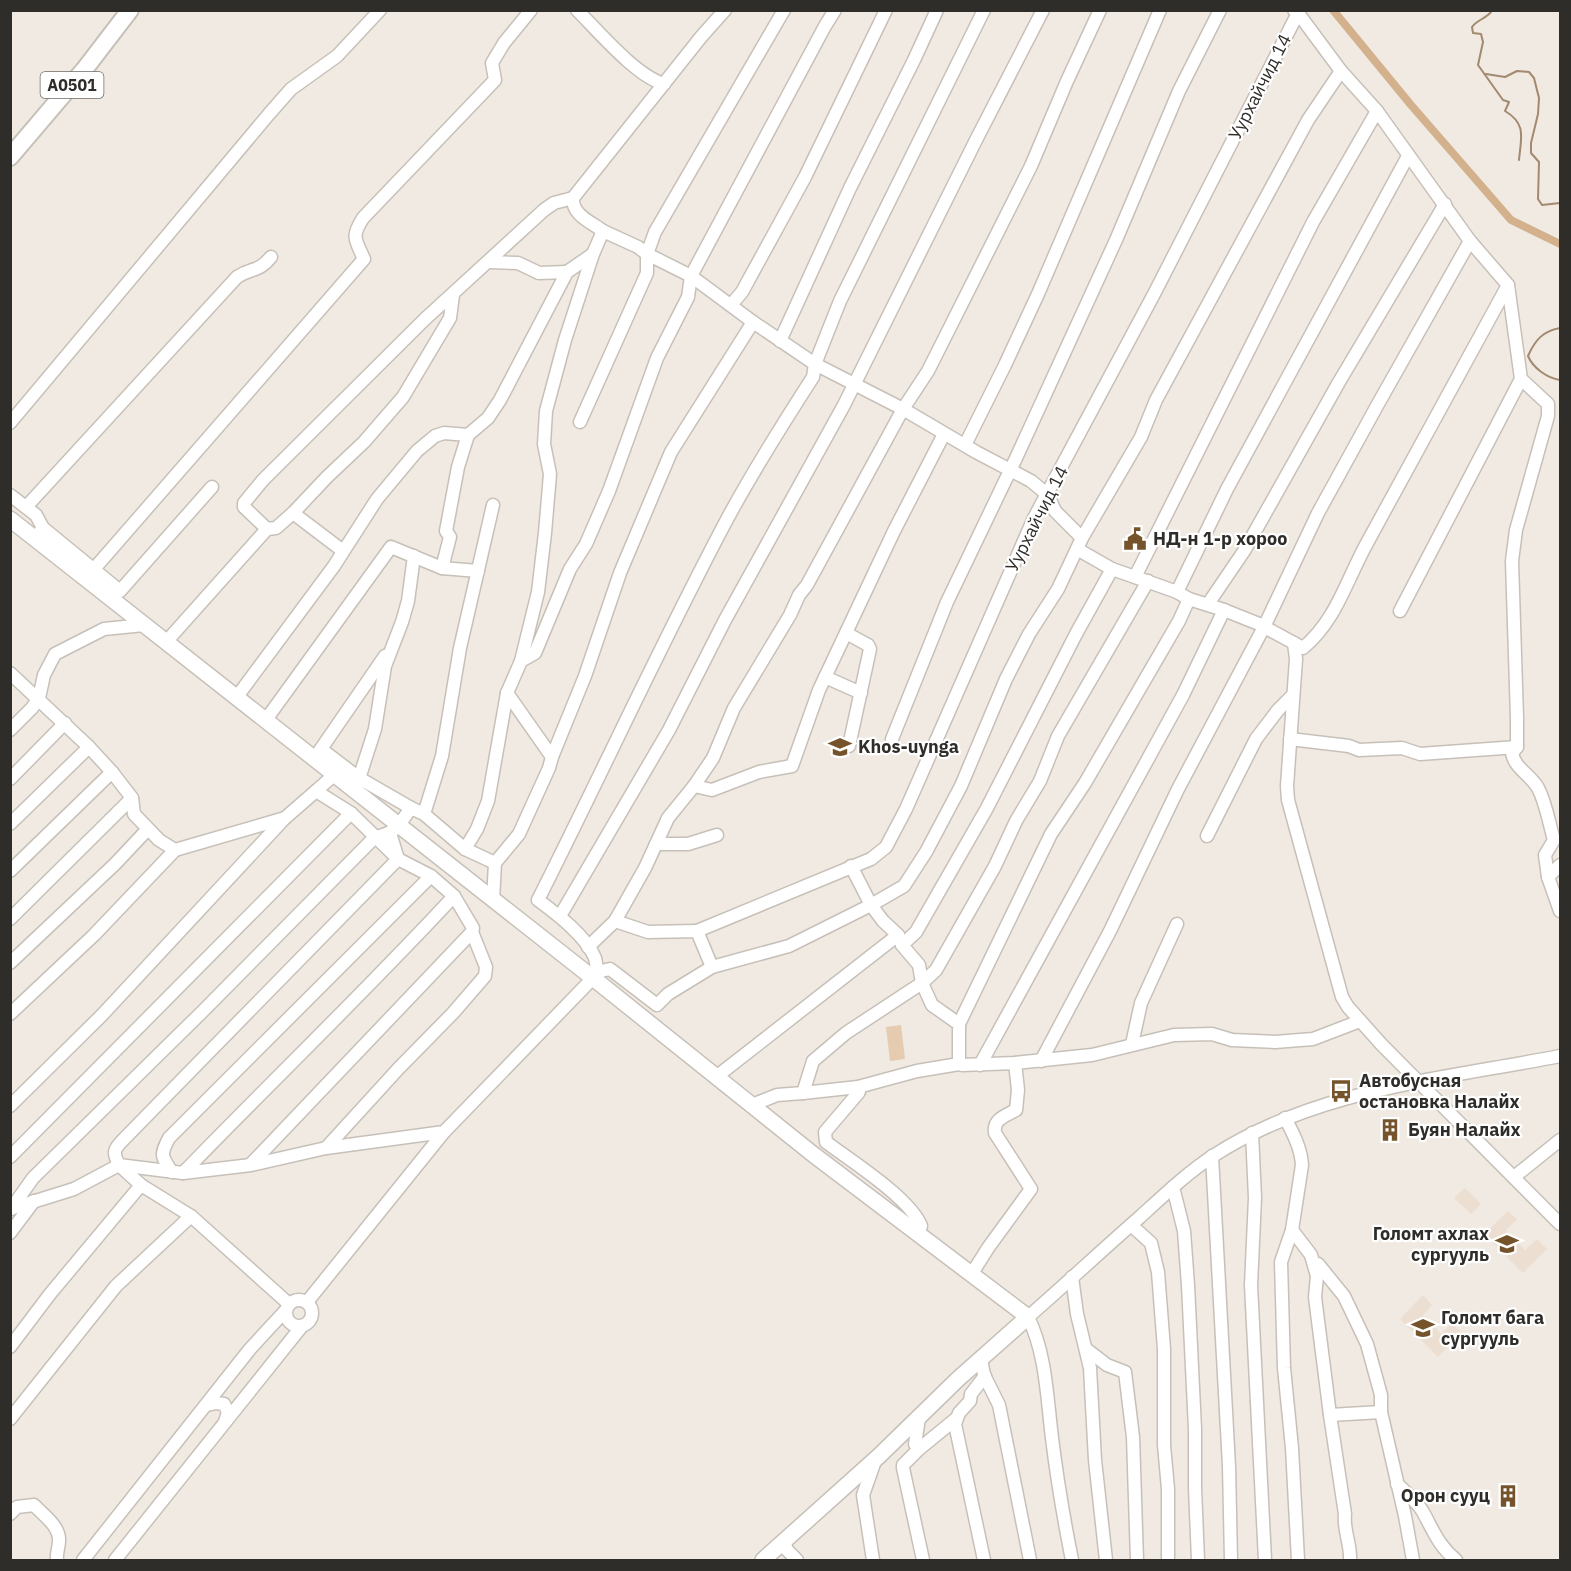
<svg xmlns="http://www.w3.org/2000/svg" width="1571" height="1571" font-family="'IBM Plex Sans',sans-serif">
<style>
.built{fill:#ecdfd2}
.green{fill:#e5cbaf}
.lines{fill:none;stroke-linecap:round;stroke-linejoin:round}
.stream{stroke:#a2896f;stroke-width:2}
.canal{stroke:#d3b18c;stroke-width:8}
.minor-casing{stroke:#c7c0b9;stroke-width:15}
.major-casing{stroke:#c7c0b9;stroke-width:18}
.highway-casing{stroke:#c7c0b9;stroke-width:20}
.minor{stroke:#fff;stroke-width:12}
.major{stroke:#fff;stroke-width:15}
.highway{stroke:#fff;stroke-width:16}
.labels{text-anchor:middle;stroke-width:4.5;stroke-linejoin:round;paint-order:stroke}
.shield{fill:#fff;stroke:#6d6c6a;stroke-width:1.5}
.shield-label{font-size:16px;font-weight:bold;fill:#2f2d2a}
.street-label{font-size:18px;fill:#2f2d2a;stroke:#fff}
.poi-label{font-size:18px;font-weight:bold;fill:#2f2d2a;stroke:#fff;text-anchor:start}
</style>
<rect width="100%" height="100%" fill="#f0eae2"/>
<g class="built">
<path d="M 1465,1188 L 1481,1204 L 1471,1214 L 1454,1198 Z"/>
<path d="M 1508,1211 L 1517,1219 L 1506,1230 L 1525,1250 L 1537,1239 L 1547,1249 L 1523,1273 L 1484,1234 Z"/>
<path d="M 1423,1295 L 1432,1305 L 1423,1315 L 1441,1334 L 1452,1323 L 1462,1333 L 1438,1357 L 1400,1319 Z"/>
</g>
<path class="green" d="M 901,1025 L 905,1059 L 890,1061 L 886,1027 Z"/>
<g class="lines">
<g class="stream">
<path d="M 1490,10 L 1491,12 C 1485,19 1477,20 1472,27 L 1473,33 L 1481,34 L 1483,42 L 1478,65 L 1503,100 L 1509,102 L 1505,111 C 1527,124 1521,138 1519,160"/>
<path d="M 1486,74 L 1505,77 L 1517,71 L 1529,72 L 1534,78 L 1539,98 L 1538,114 L 1531,143 L 1531,153 L 1539,162 L 1538,199 L 1542,205 L 1560,203"/>
<path d="M 1560,328 C 1543,331 1535,340 1528,356 C 1533,368 1547,378 1560,380"/>
</g>
<path class="canal" d="M 1333,10 L 1411,105 L 1511,220 L 1560,244"/>
<g class="minor-casing">
<g id="minor">
<path d="M 577,10 C 599,32 636,76 664,84"/>
<path d="M 1294,10 L 1298,13 L 1341,71 L 1377,111 L 1470,241 L 1508,285 L 1521,379 L 1548,404 L 1548,416 L 1516,530 L 1512,561 L 1517,718 L 1517,747 L 1512,753 C 1515,769 1530,774 1538,788 C 1546,803 1549,823 1554,840 L 1545,855 L 1548,877"/>
<path d="M 1377,111 L 1313,222 L 1135,577 L 1177,592 L 1189,599 L 1224,610 L 1259,624 L 1303,648 C 1336,621 1347,579 1367,543 C 1414,457 1461,371 1508,285"/>
<path d="M 603,231 L 638,247 L 647,254 L 691,276 L 753,322 L 815,364 L 903,409 L 976,452 L 1031,481 L 1048,495 L 1055,511 L 1082,538"/>
<path d="M 490,262 L 518,263 L 539,273 L 567,272"/>
<path d="M 453,295 L 450,318 L 403,397 L 364,442 L 327,477 L 293,513 L 276,528 L 267,529 L 244,507 L 244,503 L 263,480 L 425,319 L 544,210 L 554,203 L 573,198"/>
<path d="M 731,305 L 742,292 L 805,177 L 886,10"/>
<path d="M 780,341 L 850,188 L 914,60 L 937,10"/>
<path d="M 580,422 L 647,273 L 647,254 L 655,232 L 784,10"/>
<path d="M 10,423 L 269,114 L 291,89 L 337,56 L 380,10"/>
<path d="M 965,445 L 1005,365 L 1038,294 L 1160,10"/>
<path d="M 10,495 L 36,515 L 43,528"/>
<path d="M 26,507 L 237,277 C 252,267 258,273 271,257"/>
<path d="M 293,513 L 343,551"/>
<path d="M 35,538 L 43,528 L 120,591 L 212,487"/>
<path d="M 1077,549 L 1112,569 L 1135,577"/>
<path d="M 442,568 L 450,537 L 446,531 L 458,467 L 468,435"/>
<path d="M 94,569 L 364,259 C 355,239 351,237 363,218 L 495,80 L 492,63 L 504,43 L 531,10"/>
<path d="M 1177,592 L 1227,489 L 1408,156"/>
<path d="M 1208,604 L 1244,551 L 1339,382 L 1445,204"/>
<path d="M 1400,611 L 1521,379"/>
<path d="M 846,633 L 868,645 L 870,649 L 849,746"/>
<path d="M 166,642 L 267,529"/>
<path d="M 1294,643 L 1296,659 L 1287,786 L 1288,800 L 1342,997 L 1348,1007 L 1382,1045 L 1560,1224"/>
<path d="M 521,661 L 538,592 L 545,533 L 550,474 L 544,444 L 546,411 L 565,340 L 593,254 L 603,231 C 591,222 572,215 573,198 L 701,37 L 725,10"/>
<path d="M 10,673 L 89,747 L 112,772 L 132,798 L 134,814 L 159,840 L 175,850 L 285,818 L 316,791 L 351,813 L 398,859 L 431,876 L 454,896 L 473,928 L 472,932 L 251,1164"/>
<path d="M 825,677 L 861,693"/>
<path d="M 236,698 L 334,566 L 377,499 L 417,451 L 435,436 L 444,433 L 468,435 L 488,418 L 500,400 L 567,272 L 593,254"/>
<path d="M 265,721 L 391,547 L 442,568 L 478,571"/>
<path d="M 10,730 L 32,708 L 39,698 L 44,675 L 55,654 L 104,629 L 144,625"/>
<path d="M 892,739 L 947,602 L 1017,456 L 1116,240 L 1179,91 L 1220,10"/>
<path d="M 1290,739 L 1349,746 L 1359,750 L 1402,748 L 1420,754 L 1517,747"/>
<path d="M 321,749 L 359,778 L 411,808"/>
<path d="M 552,757 L 507,693 L 521,661 L 535,653 L 570,569 L 586,544 L 609,491 L 657,358 L 688,297 L 691,276 L 825,26 L 835,10"/>
<path d="M 314,759 L 385,656"/>
<path d="M 10,779 L 65,723"/>
<path d="M 694,786 L 713,758 L 734,708 L 790,615 L 799,595 L 807,585 L 903,409 L 928,371 L 1031,166 L 1067,81 L 1100,10"/>
<path d="M 316,791 L 334,775"/>
<path d="M 355,791 L 375,729 L 385,666 L 402,622 L 408,601 L 414,556"/>
<path d="M 424,814 L 442,756 L 460,648 L 493,505"/>
<path d="M 10,824 L 89,747"/>
<path d="M 390,833 L 398,859 L 123,1140 C 113,1150 113,1153 119,1165 L 183,1173 L 251,1165 L 326,1148 L 444,1132 L 593,978"/>
<path d="M 1207,836 L 1256,739 L 1278,710 L 1293,695"/>
<path d="M 656,844 L 688,844 L 717,835"/>
<path d="M 465,849 L 477,829 L 488,801 L 507,693"/>
<path d="M 1560,865 L 1548,877 L 1560,911"/>
<path d="M 851,866 L 871,905 L 904,886 L 926,852 L 961,786 L 1006,679 L 1029,634 L 1058,589 L 1082,538 L 1141,437 L 1156,400 L 1308,120 L 1341,71"/>
<path d="M 10,871 L 112,772"/>
<path d="M 493,900 L 495,863 L 519,834 L 549,768 L 552,757 L 585,676 L 620,573 L 671,452 L 753,322"/>
<path d="M 560,916 L 669,730 L 725,620 L 844,405 L 976,140 L 1043,10"/>
<path d="M 10,919 L 132,798"/>
<path d="M 615,921 L 645,868 L 668,818 L 694,786 L 712,790 L 759,772 L 792,766 L 819,690 L 894,531 L 944,434"/>
<path d="M 697,931 L 871,859 L 886,847 L 906,809 L 1034,518 L 1154,294 L 1298,13"/>
<path d="M 902,945 L 916,932 L 987,808 L 1076,634 L 1112,569"/>
<path d="M 588,947 L 615,921 L 648,932 L 697,931 L 712,967 L 789,946 L 871,905 L 883,921 L 898,935 L 902,945 L 919,965 L 922,983 L 932,1005 L 959,1024 L 959,1064 L 962,1065 L 1015,1063 L 1092,1055 L 1174,1035 L 1212,1034 L 1232,1040 L 1275,1042 L 1313,1039 L 1360,1021"/>
<path d="M 10,963 L 115,864 L 147,830"/>
<path d="M 597,972 L 610,969 L 657,1005 L 668,994 L 712,967"/>
<path d="M 598,982 C 597,974 597,965 595,958 C 586,936 557,914 538,900 C 601,775 659,648 724,525 C 751,474 782,425 813,377 L 815,364 L 840,301 L 984,10"/>
<path d="M 10,1014 L 94,935 L 175,850"/>
<path d="M 959,1024 L 1051,834 L 1085,783 L 1179,621 L 1189,599"/>
<path d="M 1132,1044 L 1141,1003 L 1177,924"/>
<path d="M 1041,1061 L 1110,931 L 1178,789 L 1264,627 L 1318,513 L 1378,404 L 1470,241"/>
<path d="M 980,1065 L 1183,695 L 1224,610"/>
<path d="M 716,1077 L 898,935"/>
<path d="M 858,1087 L 859,1092 L 825,1132 L 826,1142 C 851,1161 910,1198 921,1226 L 918,1234"/>
<path d="M 803,1093 L 858,1087 L 917,1071 L 959,1064"/>
<path d="M 752,1105 L 777,1095 L 803,1093 L 813,1061 L 846,1033 L 922,983 L 936,970 L 995,866 L 1016,821 L 1040,781 L 1058,736 L 1148,581"/>
<path d="M 10,1106 L 102,1015 L 284,819"/>
<path d="M 1285,1118 C 1293,1133 1301,1148 1302,1165 L 1292,1230 L 1281,1262 L 1284,1368 L 1292,1448 L 1298,1560"/>
<path d="M 1252,1133 L 1255,1198 L 1251,1285 L 1265,1560"/>
<path d="M 326,1148 L 399,1068 L 453,1013 L 485,976 L 486,967 L 472,932"/>
<path d="M 1212,1156 L 1229,1466 L 1231,1560"/>
<path d="M 10,1157 L 351,813"/>
<path d="M 172,1172 C 161,1156 160,1155 169,1138 L 431,876"/>
<path d="M 183,1173 C 273,1080 366,991 454,896"/>
<path d="M 1514,1177 L 1560,1140"/>
<path d="M 1173,1187 L 1184,1231 L 1188,1285 L 1195,1429 L 1195,1488 L 1198,1560"/>
<path d="M 13,1208 L 74,1189 L 119,1165 L 141,1185 L 191,1216 L 289,1304"/>
<path d="M 11,1209 L 33,1178 L 202,1012 L 375,837 C 397,833 399,824 411,808 L 424,814 L 465,849 L 495,863"/>
<path d="M 1131,1225 L 1151,1243 L 1158,1272 L 1164,1349 L 1164,1445 L 1168,1489 L 1168,1560"/>
<path d="M 1292,1230 L 1311,1255 L 1317,1276 L 1315,1297 L 1330,1415 L 1345,1514 C 1343,1530 1351,1544 1350,1560"/>
<path d="M 10,1233 L 34,1201"/>
<path d="M 1318,1264 L 1344,1296 L 1367,1344 L 1381,1395 L 1381,1412 L 1405,1516 L 1413,1560"/>
<path d="M 971,1275 L 988,1248 L 1031,1189 L 995,1133 C 993,1119 1005,1116 1016,1110 L 1018,1090 L 1015,1063"/>
<path d="M 1072,1277 L 1077,1314 L 1090,1368 L 1095,1460 L 1106,1560"/>
<circle cx="299" cy="1313" r="13"/>
<path d="M 307,1302 L 444,1132"/>
<path d="M 10,1347 L 50,1294 L 141,1185"/>
<path d="M 1086,1349 L 1107,1365 L 1125,1372 L 1133,1437 L 1137,1560"/>
<path d="M 981,1359 L 984,1375 L 999,1405 L 1030,1560"/>
<path d="M 207,1405 L 216,1403 L 224,1404 L 228,1412 L 225,1422"/>
<path d="M 1330,1415 L 1381,1412"/>
<path d="M 919,1418 L 915,1444 L 919,1449 L 903,1465 L 903,1468 L 923,1560"/>
<path d="M 10,1419 L 116,1286 L 191,1216"/>
<path d="M 919,1449 L 957,1418"/>
<path d="M 1397,1484 C 1406,1492 1417,1502 1423,1512 C 1434,1532 1438,1545 1456,1560"/>
<path d="M 10,1514 L 17,1507 L 34,1505 C 43,1515 60,1526 59,1541 C 59,1548 56,1553 57,1560"/>
<path d="M 784,1541 L 787,1550 L 797,1560"/>
<path d="M 83,1560 L 250,1349 L 286,1310"/>
<path d="M 115,1560 L 302,1326"/>
<path d="M 873,1560 L 863,1495 L 875,1461"/>
<path d="M 984,1560 L 955,1424 L 959,1413 L 970,1401 L 971,1394 L 985,1376"/>
<path d="M 1072,1560 C 1064,1520 1057,1479 1052,1438 C 1047,1398 1046,1353 1028,1317 C 1066,1284 1102,1250 1140,1217 C 1163,1196 1187,1173 1213,1156 C 1316,1089 1443,1079 1560,1056"/>
</g>
</g>
<g class="major-casing">
<path id="major" d="M 10,519 L 598,982 L 814,1155 L 1028,1317 L 958,1379 L 879,1456 L 763,1560"/>
</g>
<g class="highway-casing">
<path id="highway" d="M 10,157 L 84,70 L 130,10"/>
</g>
<use href="#minor" class="minor"/>
<use href="#major" class="major"/>
<use href="#highway" class="highway"/>
</g>
<defs>
<g id="civic-bare" transform="scale(1.8)"><path d="M-.6-6.5H3V-4.5H.6V-3L4-1V1h2V6H-6V1h2V-1L-.6-3ZM-1.2 2.5V6h2.4V2.5Z" fill="#76542b" stroke="#fff" stroke-width="2.5" paint-order="stroke"/></g>
<g id="school-bare" transform="scale(1.8)"><path d="M0-5L7-2L0 1L-7-2ZM-4 1L0 2.5L4 1V4Q0 6-4 4Z" fill="#76542b" stroke="#fff" stroke-width="2.5" paint-order="stroke"/></g>
<g id="bus-bare" transform="scale(1.8)"><path d="M-5-6H5V4H4V6H2V4H-2V6H-4V4H-5ZM-3.5-4V0h7V-4ZM-3.5 1.2v1.5H-2V1.2ZM2 1.2v1.5H3.5V1.2Z" fill="#76542b" stroke="#fff" stroke-width="2.5" paint-order="stroke"/></g>
<g id="building-bare" transform="scale(1.8)"><path d="M-4-6H4V6H1V3H-1V6H-4ZM-2.5-4.3h1.7v1.8h-1.7ZM.8-4.3h1.7v1.8H.8ZM-2.5-1h1.7V.8h-1.7ZM.8-1h1.7V.8H.8Z" fill="#76542b" stroke="#fff" stroke-width="2.5" paint-order="stroke"/></g>
</defs>
<g fill-rule="evenodd">
<use href="#civic-bare" x="1135" y="539"/>
<use href="#school-bare" x="840" y="747"/>
<use href="#bus-bare" x="1341" y="1091"/>
<use href="#building-bare" x="1390" y="1130"/>
<use href="#school-bare" x="1507" y="1244"/>
<use href="#school-bare" x="1423" y="1328"/>
<use href="#building-bare" x="1508" y="1496"/>
</g>
<g class="labels">
<rect class="shield" x="40.5" y="72" width="63" height="26" rx="4.5"/>
<g class="shield-label">
<text x="72" y="91">A0501</text>
</g>
<g class="street-label">
<text transform="translate(1260 87) rotate(-63)" y="6">Уурхайчид 14</text>
<text transform="translate(1037 519) rotate(-63)" y="6">Уурхайчид 14</text>
</g>
<g class="poi-label">
<text x="1153" y="545">НД-н 1-р хороо</text>
<text x="858" y="753">Khos-uynga</text>
<text x="1359" y="1087">Автобусная<tspan x="1359" dy="21">остановка Налайх</tspan></text>
<text x="1408" y="1136">Буян Налайх</text>
<text x="1489" y="1240" text-anchor="end">Голомт ахлах<tspan x="1489" dy="21">сургууль</tspan></text>
<text x="1441" y="1324">Голомт бага<tspan x="1441" dy="21">сургууль</tspan></text>
<text x="1490" y="1502" text-anchor="end">Орон сууц</text>
</g>
</g>
<rect width="1571" height="1571" fill="none" stroke="#2f2d2a" stroke-width="24"/>
</svg>
